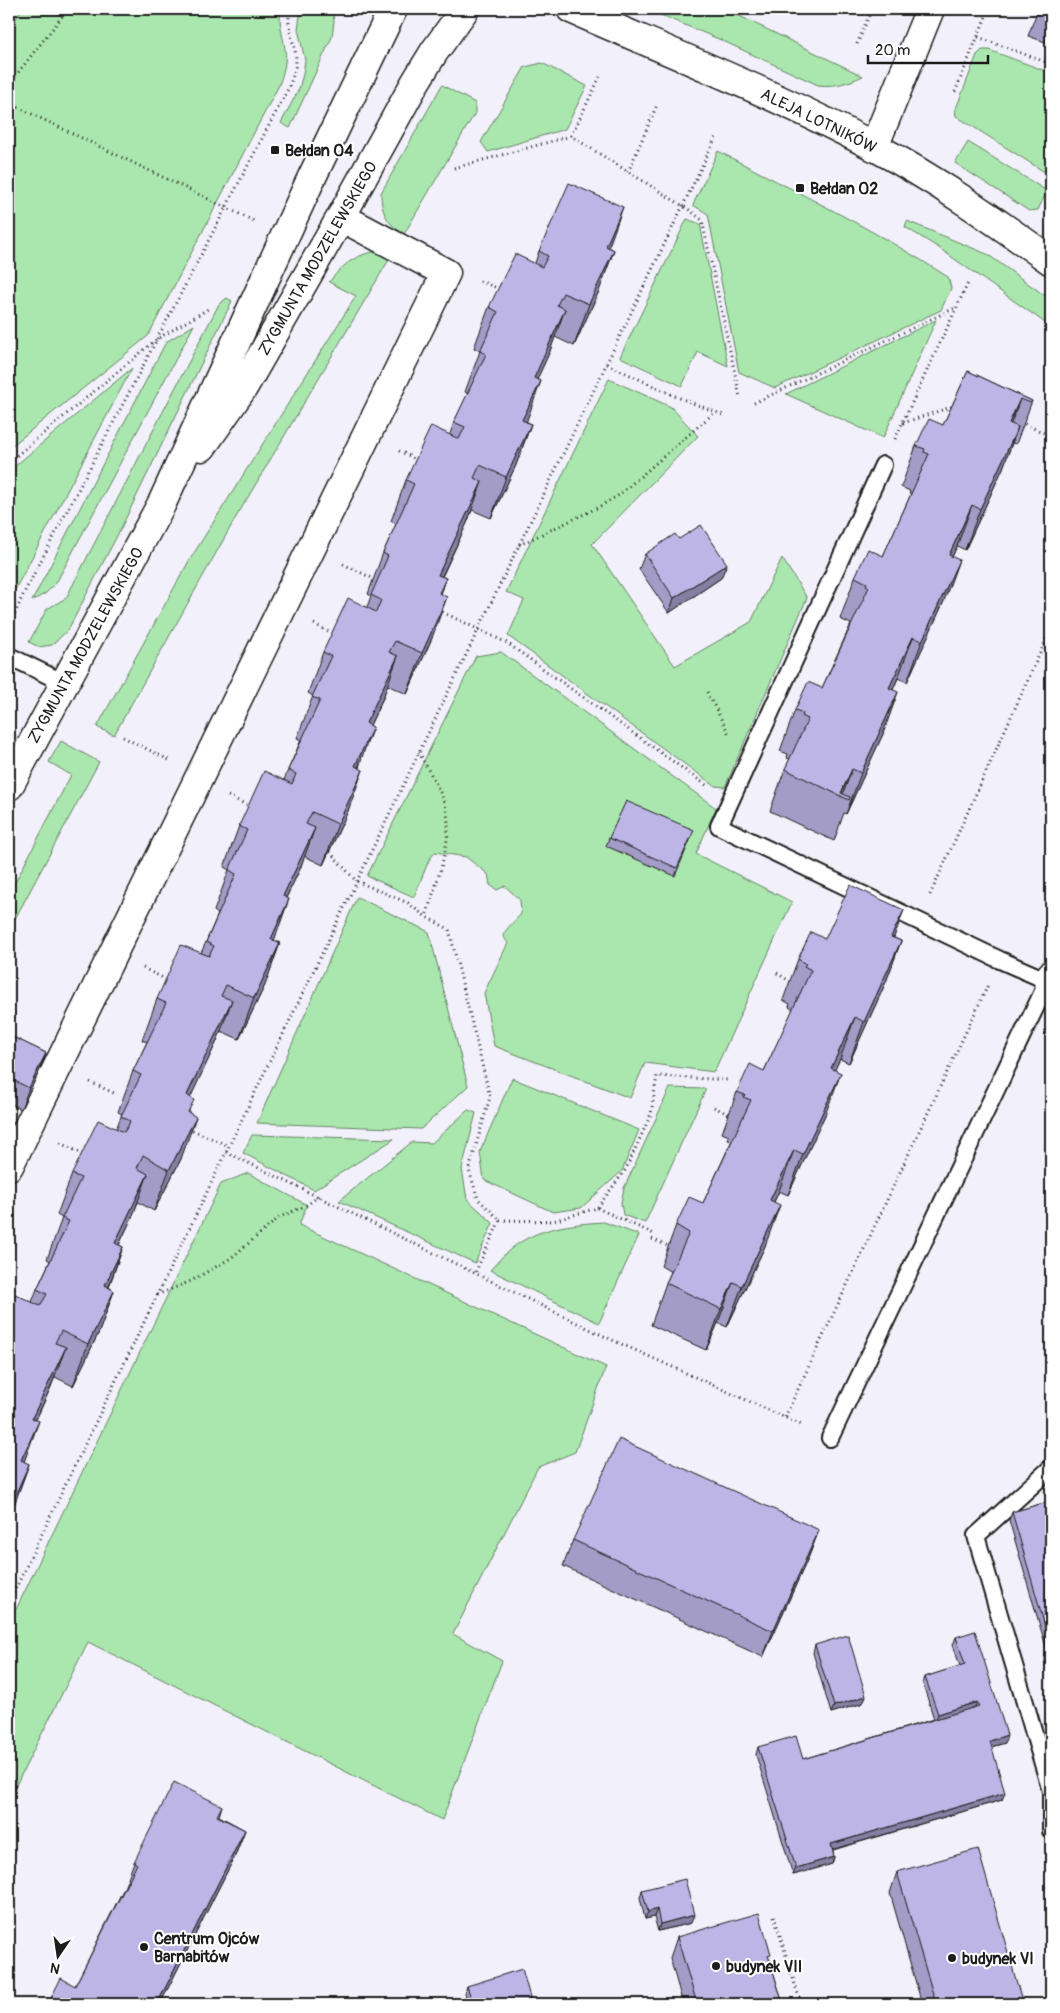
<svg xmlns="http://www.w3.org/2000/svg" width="1060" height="2013" font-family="Pangolin,sans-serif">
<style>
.green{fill:#aae7ae;stroke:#638265}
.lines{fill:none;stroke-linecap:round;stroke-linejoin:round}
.service-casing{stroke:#1c1c1c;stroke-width:20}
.minor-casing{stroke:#1c1c1c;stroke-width:31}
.tertiary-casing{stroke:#1c1c1c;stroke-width:31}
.path{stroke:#1c1c1c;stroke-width:3;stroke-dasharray:1 4;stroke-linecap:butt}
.service{stroke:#fff;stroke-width:16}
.minor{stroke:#fff;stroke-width:28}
.tertiary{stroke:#fff;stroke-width:28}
.wall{fill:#a39cc7;stroke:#1c1c1c}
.shaded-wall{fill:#857fa2;stroke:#1c1c1c}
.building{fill:#beb5e7;stroke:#1c1c1c}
.poi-dot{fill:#1c1c1c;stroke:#fff;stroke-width:2}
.labels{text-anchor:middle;stroke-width:4;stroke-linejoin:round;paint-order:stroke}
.street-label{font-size:16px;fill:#1c1c1c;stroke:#fff}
.poi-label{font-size:16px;font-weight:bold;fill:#1c1c1c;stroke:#fff;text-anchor:start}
</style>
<rect width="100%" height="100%" fill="#f2f0fa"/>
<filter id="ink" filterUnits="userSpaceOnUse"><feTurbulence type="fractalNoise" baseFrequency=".02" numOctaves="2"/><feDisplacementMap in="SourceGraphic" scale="10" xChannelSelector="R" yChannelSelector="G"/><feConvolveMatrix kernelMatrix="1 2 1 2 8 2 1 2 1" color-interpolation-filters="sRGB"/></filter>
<g filter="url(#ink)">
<g class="green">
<path d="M 21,9 L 281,9 C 278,23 283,35 285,49 C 287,61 283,74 279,85 L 148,336 L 9,448 L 9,34 Z"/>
<path d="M 301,9 L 332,9 L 334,21 L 332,37 L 290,128 L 281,123 L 299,89 L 303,74 L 305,60 L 298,29 Z"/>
<path d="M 646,9 L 725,9 L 863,76 C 848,83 835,87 818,85 L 721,40 Z"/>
<path d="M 982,50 L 989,50 L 1051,73 L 1051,176 L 956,116 L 955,111 L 977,55 Z"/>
<path d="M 542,63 L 587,86 L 565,129 L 488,152 L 481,142 L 525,67 Z"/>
<path d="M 442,85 L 475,103 L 475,113 L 404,234 C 387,224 381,212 381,193 Z"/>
<path d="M 968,142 L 1047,191 L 1038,210 L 1029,211 L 955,163 Z"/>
<path d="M 718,151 C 796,192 874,229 948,277 L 951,288 L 941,310 L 775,388 L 739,372 L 708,214 L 693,205 Z"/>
<path d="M 687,219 L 700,224 L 728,366 L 698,352 L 682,386 L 620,357 Z"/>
<path d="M 907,221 L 987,254 L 1051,300 L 1051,327 L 939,248 L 905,227 Z"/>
<path d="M 373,252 L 390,258 L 235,519 L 114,735 L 97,727 L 189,561 L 356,296 L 329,282 C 342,266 353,256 373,252 Z"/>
<path d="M 227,298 L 232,301 L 120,530 L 68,630 L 52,645 L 39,647 L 29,642 L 47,609 L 66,598 L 219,304 Z"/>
<path d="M 936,320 L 883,438 L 786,394 Z"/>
<path d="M 194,325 L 56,583 L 46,593 L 32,601 L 166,342 Z"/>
<path d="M 132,368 L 9,601 L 9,471 Z"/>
<path d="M 609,379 L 671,407 L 698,436 L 592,544 L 675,666 L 751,622 L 782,558 L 807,598 L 725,787 L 715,786 L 508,636 L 524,600 L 506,592 Z"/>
<path d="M 501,652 L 716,808 L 696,854 L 792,902 L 714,1072 L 645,1063 L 630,1098 L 494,1046 L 484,993 L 508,943 L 503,936 C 506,928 515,921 521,914 L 520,900 L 505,886 L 497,890 L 490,885 L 488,874 L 466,857 L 435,852 L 429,860 L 414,897 L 367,876 L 476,656 Z"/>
<path d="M 61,741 L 99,762 L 9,930 L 9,894 L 71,775 L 49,762 Z"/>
<path d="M 357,897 L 429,932 L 468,1086 L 421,1129 L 257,1123 Z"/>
<path d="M 512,1078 L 639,1130 L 622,1171 L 581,1208 L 553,1212 L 484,1180 L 480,1152 Z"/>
<path d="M 670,1088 L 706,1089 L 645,1223 L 623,1215 L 621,1203 L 624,1188 Z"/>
<path d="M 468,1110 L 476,1113 L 462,1169 L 467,1199 L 493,1223 L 475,1263 L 339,1201 L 412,1142 L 432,1143 Z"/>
<path d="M 252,1135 L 394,1139 L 314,1190 L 243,1153 Z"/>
<path d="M 248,1173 L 307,1205 L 299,1225 L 606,1367 L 575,1452 L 538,1467 L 453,1634 L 502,1661 L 442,1820 L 88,1642 L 9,1799 L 9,1624 L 221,1184 Z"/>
<path d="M 604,1222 L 639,1235 L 599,1323 L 490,1270 C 497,1263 504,1254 512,1248 C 539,1227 572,1224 604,1222 Z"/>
</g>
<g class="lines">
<g class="service-casing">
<g id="service">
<path d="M 9,656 L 64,683"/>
<path d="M 830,1438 L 1048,981 L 1000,960 L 719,826 L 883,465"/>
<path d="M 1051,1468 L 976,1536 L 1051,1791 L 1051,1831"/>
</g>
</g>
<g class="minor-casing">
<g id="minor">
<path d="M 874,147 L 930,9"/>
<path d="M 1048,981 L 1051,975"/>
<path d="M 9,1166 L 446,273 L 341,217"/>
</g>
</g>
<g class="tertiary-casing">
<g id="tertiary">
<path d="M 571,9 C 672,53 775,94 873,146 C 935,179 994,220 1051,261"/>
<path d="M 202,447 L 243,388 L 341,217 L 415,83 L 434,52 L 465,9"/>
<path d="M 9,786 L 162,503 L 312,177 L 393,9"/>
</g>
</g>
<g class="path">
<path d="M 978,37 L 1051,64"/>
<path d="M 857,44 L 872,9"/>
<path d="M 9,84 L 68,9"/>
<path d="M 955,92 L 989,9"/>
<path d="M 9,103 L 254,221"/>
<path d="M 571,136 L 600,77"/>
<path d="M 454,168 L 571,136 L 691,211 L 702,220 L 740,397"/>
<path d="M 628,172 L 657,105"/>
<path d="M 480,281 L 502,290"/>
<path d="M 607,364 L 677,397 L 726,416"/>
<path d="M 754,403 L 957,307"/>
<path d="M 1020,422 L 1051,436"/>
<path d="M 903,423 L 954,406"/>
<path d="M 895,439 L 969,281"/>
<path d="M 399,451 L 418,460"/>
<path d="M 9,462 L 157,339 L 208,309"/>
<path d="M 519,545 L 597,508 L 619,495 L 715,412"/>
<path d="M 343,564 L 372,578"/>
<path d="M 438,610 L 507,643 L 706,785"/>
<path d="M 314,624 L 335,635"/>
<path d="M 9,628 L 22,597 L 289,87 C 292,78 296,70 296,60 C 296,42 284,27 291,9"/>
<path d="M 707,692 L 729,734"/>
<path d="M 123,737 L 169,760"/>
<path d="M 419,752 C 426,767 442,792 446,808 C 454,841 435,884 426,917"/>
<path d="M 228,796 L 251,807"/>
<path d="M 330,852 L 356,881 L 408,903 L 426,917 L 449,929 L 490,1097 L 469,1170 L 478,1199 L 500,1220 L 475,1273"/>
<path d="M 930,895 L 1051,629"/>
<path d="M 143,968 L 169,981"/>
<path d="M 777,973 L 792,983"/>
<path d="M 90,1082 L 116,1094"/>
<path d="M 714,1107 L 730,1115"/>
<path d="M 188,1128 L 229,1146"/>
<path d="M 60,1143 L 83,1154"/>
<path d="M 226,1152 L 608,1338 L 804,1426"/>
<path d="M 597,1208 L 654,1234"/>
<path d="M 500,1220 L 553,1221 L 597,1208 L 626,1169 L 651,1114 L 657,1076 L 728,1080"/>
<path d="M 652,1239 L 670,1247"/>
<path d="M 157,1295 L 191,1281 L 231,1258 L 280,1217 L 307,1205 L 319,1196"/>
<path d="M 785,1417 L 988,985"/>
<path d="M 9,1602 L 717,135"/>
<path d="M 774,1916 L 801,2004"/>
</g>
<use href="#service" class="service"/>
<use href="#minor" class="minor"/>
<use href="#tertiary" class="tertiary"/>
</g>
<g class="wall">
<path d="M 1038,9 L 1051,9 L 1051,44 L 1028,36 Z"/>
<path d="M 609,247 L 614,250 L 599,291 L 574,346 L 555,337 L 550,351 L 537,379 L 526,421 L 531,424 L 516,465 L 491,518 L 472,510 L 467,523 L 442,577 L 446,578 L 440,594 L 432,638 L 407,694 L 387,685 L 383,698 L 370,725 L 348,811 L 323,865 L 304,856 L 300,869 L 286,898 L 274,940 L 280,943 L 265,985 L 239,1039 L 221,1031 L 217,1041 L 190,1097 L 189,1113 L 181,1159 L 154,1211 L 138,1202 L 133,1215 L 119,1245 L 123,1247 L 109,1287 L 114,1291 L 99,1332 L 73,1386 L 55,1377 L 50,1389 L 36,1420 L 24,1462 L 29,1464 L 14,1505 L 32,1302 L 37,1289 L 50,1261 L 47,1259 L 62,1218 L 57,1215 L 72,1174 L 116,1129 L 122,1114 L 118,1112 L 133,1071 L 147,1042 L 142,1040 L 157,999 L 201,953 L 206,942 L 218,914 L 214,911 L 229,870 L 224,867 L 239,826 L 284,780 L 288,770 L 301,740 L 297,738 L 313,696 L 308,693 L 323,652 L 367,607 L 371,596 L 368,594 L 383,553 L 396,524 L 391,521 L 406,480 L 450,434 L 454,422 L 468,394 L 465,392 L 480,351 L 474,348 L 489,307 L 535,263 L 539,251 Z"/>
<path d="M 968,371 L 1032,401 L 1016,444 L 1012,443 L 1003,468 L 965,550 L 957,546 L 952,557 L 944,601 L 907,682 L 898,678 L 893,690 L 883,734 L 846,814 L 844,813 L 834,841 L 770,811 L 785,769 L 790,759 L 787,758 L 788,754 L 780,751 L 795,710 L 822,688 L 851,624 L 840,619 L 855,577 L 883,556 L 911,494 L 909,493 L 910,491 L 901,487 L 916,446 L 943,425 Z"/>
<path d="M 679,539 L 721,578 L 669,613 L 639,569 L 645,554 Z"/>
<path d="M 609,838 L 691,838 L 675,876 L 606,846 Z"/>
<path d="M 894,938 L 901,941 L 886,982 L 849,1063 L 840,1059 L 834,1070 L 825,1115 L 788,1195 L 779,1191 L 774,1202 L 765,1246 L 727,1327 L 718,1323 L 706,1350 L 651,1325 L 666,1283 L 671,1272 L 661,1266 L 676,1225 L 703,1203 L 732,1140 L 728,1139 L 729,1136 L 722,1133 L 737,1092 L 764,1071 L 793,1010 L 789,1007 L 790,1004 L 783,1000 L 798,959 L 825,939 Z"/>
<path d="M 9,1035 L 46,1053 L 38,1074 L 21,1109 L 9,1103 Z"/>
<path d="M 1051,1501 L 1051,1664 L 1009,1520 L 1012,1512 Z"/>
<path d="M 819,1530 L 809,1556 L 763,1657 L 563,1566 L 573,1540 Z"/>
<path d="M 956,1637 L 1005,1743 L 991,1747 L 1002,1800 L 833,1850 L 834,1857 L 832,1864 L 793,1875 L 756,1755 L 758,1747 L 803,1759 L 934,1719 L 923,1684 L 925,1677 L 960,1666 L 953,1645 Z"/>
<path d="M 815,1645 L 863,1703 L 831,1713 L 813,1653 Z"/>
<path d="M 1051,1688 L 1051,1712 L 1047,1699 Z"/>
<path d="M 222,1806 L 219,1816 L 245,1830 L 235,1856 L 160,2004 L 48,2004 L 75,1986 L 124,1888 L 134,1862 Z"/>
<path d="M 897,1872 L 1023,2004 L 922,2004 L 890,1893 Z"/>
<path d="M 642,1890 L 691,1923 L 658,1931 L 654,1917 L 645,1919 L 640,1898 Z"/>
<path d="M 677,1937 L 769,1958 L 783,2004 L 683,2004 L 670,1958 Z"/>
<path d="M 467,1986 L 532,2004 L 468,2004 L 465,1993 Z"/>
</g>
<g class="shaded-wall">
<path d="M 623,207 L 608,249 L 606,246 Z"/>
<path d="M 614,250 L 599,291 L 574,346 L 589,304 Z"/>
<path d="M 565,309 L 550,351 L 519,419 L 534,378 Z"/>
<path d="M 541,381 L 526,423 L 522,420 Z"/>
<path d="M 1020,399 L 1005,440 L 1009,423 Z"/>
<path d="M 531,424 L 516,465 L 491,518 L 506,477 Z"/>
<path d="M 1018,427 L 1003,468 L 965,550 L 980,509 Z"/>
<path d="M 482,482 L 467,523 L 423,616 L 438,575 Z"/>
<path d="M 972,505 L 957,546 L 934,597 L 949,555 Z"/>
<path d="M 959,560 L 944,601 L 907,682 L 922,641 Z"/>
<path d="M 727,564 L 721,578 L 669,613 L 674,598 Z"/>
<path d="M 447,597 L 432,638 L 407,694 L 422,653 Z"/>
<path d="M 913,637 L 898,678 L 874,730 L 889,688 Z"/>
<path d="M 398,656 L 383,698 L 351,765 L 366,723 Z"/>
<path d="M 898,692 L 883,734 L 846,814 L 861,773 Z"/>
<path d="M 373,727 L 358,768 L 355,766 Z"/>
<path d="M 852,769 L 842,797 L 840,796 Z"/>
<path d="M 363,770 L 348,811 L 323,865 L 338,824 Z"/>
<path d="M 315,828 L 300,869 L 267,937 L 283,896 Z"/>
<path d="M 289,899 L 274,941 L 271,939 Z"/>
<path d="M 904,910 L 889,951 L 891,937 Z"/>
<path d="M 901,941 L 886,982 L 849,1063 L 864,1022 Z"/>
<path d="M 280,943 L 265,985 L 239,1039 L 254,998 Z"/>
<path d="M 232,1000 L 217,1041 L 172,1137 L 187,1095 Z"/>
<path d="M 855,1017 L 840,1059 L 816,1110 L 831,1068 Z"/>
<path d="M 46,1053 L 38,1074 L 21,1109 L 29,1088 Z"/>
<path d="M 841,1073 L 825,1115 L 788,1195 L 803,1154 Z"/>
<path d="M 196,1117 L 181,1159 L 154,1211 L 169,1170 Z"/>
<path d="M 794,1150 L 779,1191 L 755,1242 L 770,1200 Z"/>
<path d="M 148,1174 L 133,1215 L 100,1285 L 115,1243 Z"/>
<path d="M 780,1205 L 765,1246 L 727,1327 L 742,1286 Z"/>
<path d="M 123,1247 L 108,1288 L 105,1285 Z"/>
<path d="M 733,1282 L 718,1323 L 706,1350 L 721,1309 Z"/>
<path d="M 114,1291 L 99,1332 L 73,1386 L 88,1344 Z"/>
<path d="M 66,1347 L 50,1389 L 17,1459 L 32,1418 Z"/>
<path d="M 39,1421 L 24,1462 L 21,1460 Z"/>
<path d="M 29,1464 L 14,1505 L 9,1517 L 9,1509 Z"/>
<path d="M 819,1530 L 809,1556 L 763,1657 L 773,1631 Z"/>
<path d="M 866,1696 L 863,1703 L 831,1713 L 834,1706 Z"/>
<path d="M 977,1702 L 974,1709 L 935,1721 L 938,1714 Z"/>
<path d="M 1007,1735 L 1005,1743 L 987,1748 L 990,1741 Z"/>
<path d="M 1005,1793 L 1002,1800 L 828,1851 L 831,1844 Z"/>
<path d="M 245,1830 L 235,1856 L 160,2004 L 157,2004 Z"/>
<path d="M 834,1857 L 832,1864 L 793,1875 L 796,1868 Z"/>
<path d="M 657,1909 L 654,1917 L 645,1919 L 648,1912 Z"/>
<path d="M 694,1915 L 691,1923 L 658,1931 L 660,1924 Z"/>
</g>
<g class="building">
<path d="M 569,183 L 623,207 L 606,246 L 614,250 L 589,304 L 563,293 L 557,305 L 565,309 L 534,378 L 541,381 L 522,420 L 531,424 L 506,477 L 480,465 L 474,478 L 482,482 L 438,575 L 446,578 L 439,593 L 447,597 L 422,653 L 395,641 L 389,652 L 398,656 L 366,723 L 373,727 L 355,766 L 363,770 L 338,824 L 312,812 L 306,824 L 315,828 L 283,896 L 289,899 L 271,939 L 280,943 L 254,998 L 226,985 L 221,996 L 232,1000 L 187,1095 L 194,1100 L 188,1112 L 196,1117 L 169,1170 L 143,1155 L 137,1168 L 148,1174 L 115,1243 L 123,1247 L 105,1285 L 114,1291 L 88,1344 L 61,1331 L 55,1343 L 66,1347 L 32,1418 L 39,1421 L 21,1460 L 29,1464 L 9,1509 L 9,1303 L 13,1293 L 40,1306 L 47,1294 L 37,1289 L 69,1221 L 62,1218 L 81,1178 L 72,1174 L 98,1120 L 124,1132 L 128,1126 L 130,1121 L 121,1116 L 141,1075 L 133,1071 L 166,1003 L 157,999 L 181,945 L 209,956 L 214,946 L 206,942 L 236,874 L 229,870 L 247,830 L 239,826 L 264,771 L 292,784 L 296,774 L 288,770 L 320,700 L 312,697 L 331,656 L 323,652 L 348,598 L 376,612 L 381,600 L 371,595 L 388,556 L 383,553 L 414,484 L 406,480 L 431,426 L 459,439 L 465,427 L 454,422 L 486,354 L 480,351 L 498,312 L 489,307 L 515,254 L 542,267 L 548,256 L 539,251 Z"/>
<path d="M 968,371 L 1032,401 L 1031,403 L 1020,399 L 1009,423 L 1018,427 L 980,509 L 972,505 L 949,555 L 959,560 L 922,641 L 913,637 L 889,688 L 898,692 L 861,773 L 852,769 L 841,793 L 850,797 L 849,800 L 785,769 L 808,719 L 802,716 L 803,713 L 795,710 L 808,682 L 822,688 L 869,587 L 866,585 L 867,583 L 855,577 L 868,549 L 883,556 L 929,454 L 924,452 L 925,449 L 916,446 L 924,429 L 929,419 L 943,425 Z"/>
<path d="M 701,525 L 727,564 L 674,598 L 645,554 L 675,534 L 679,539 Z"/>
<path d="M 626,801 L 694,830 L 677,868 L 609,838 Z"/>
<path d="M 850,885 L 904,910 L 891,937 L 901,941 L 864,1022 L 855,1017 L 831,1068 L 841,1073 L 803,1154 L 794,1150 L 770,1200 L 780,1205 L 742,1286 L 733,1282 L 721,1309 L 666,1283 L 689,1233 L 676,1225 L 689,1197 L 703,1203 L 751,1100 L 743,1097 L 745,1095 L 737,1092 L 750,1064 L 764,1071 L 811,970 L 804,966 L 806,964 L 798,959 L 811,932 L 825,939 Z"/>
<path d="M 9,1035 L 46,1053 L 29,1088 L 9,1078 Z"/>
<path d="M 619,1439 L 819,1530 L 773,1631 L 573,1540 Z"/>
<path d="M 1051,1501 L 1051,1647 L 1012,1512 Z"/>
<path d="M 975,1631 L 1007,1735 L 990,1741 L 1005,1793 L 831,1844 L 834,1857 L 796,1868 L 758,1747 L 796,1736 L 803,1759 L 979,1706 L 977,1702 L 938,1714 L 925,1677 L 965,1664 L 956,1637 Z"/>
<path d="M 848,1635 L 866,1696 L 834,1706 L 815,1645 Z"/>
<path d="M 174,1782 L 222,1806 L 217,1816 L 245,1830 L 157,2004 L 48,2004 L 61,1978 L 75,1986 L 137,1864 L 134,1862 Z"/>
<path d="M 978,1849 L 1023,2004 L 936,2004 L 897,1872 Z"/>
<path d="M 685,1879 L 694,1915 L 660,1924 L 657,1909 L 648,1912 L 642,1890 Z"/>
<path d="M 759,1913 L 771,1954 L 768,1955 L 783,2004 L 697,2004 L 677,1937 Z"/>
<path d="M 522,1969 L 532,2004 L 473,2004 L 467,1986 Z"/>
</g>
</g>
<g class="poi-dot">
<rect x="270" y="145" width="10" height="10" rx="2.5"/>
<rect x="795" y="183" width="10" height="10" rx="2.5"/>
<circle cx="144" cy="1947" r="5"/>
<circle cx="952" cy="1958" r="5"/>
<circle cx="716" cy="1966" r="5"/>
</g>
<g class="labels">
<g class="street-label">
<text transform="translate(819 120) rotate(26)" y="6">ALEJA LOTNIKÓW</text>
<text transform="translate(317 258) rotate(-60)" y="6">ZYGMUNTA MODZELEWSKIEGO</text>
<text transform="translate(85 645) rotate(-61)" y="6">ZYGMUNTA MODZELEWSKIEGO</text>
</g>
<g class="poi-label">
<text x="285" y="156">Bełdan 04</text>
<text x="810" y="194">Bełdan 02</text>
<text x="154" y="1944">Centrum Ojców<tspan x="154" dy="18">Barnabitów</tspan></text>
<text x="962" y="1964">budynek VI</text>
<text x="726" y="1972">budynek VII</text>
</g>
</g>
<rect width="1060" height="2013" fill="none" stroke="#fff" stroke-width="30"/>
<rect x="15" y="15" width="1030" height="1983" fill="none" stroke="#1c1c1c" stroke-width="2" filter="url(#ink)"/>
<g transform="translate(58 1956) rotate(193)" stroke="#ffffff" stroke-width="4" paint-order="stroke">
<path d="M0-4L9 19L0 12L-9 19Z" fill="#1c1c1c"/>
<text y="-8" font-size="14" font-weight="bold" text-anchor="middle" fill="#1c1c1c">N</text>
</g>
<path d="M868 55v8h120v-8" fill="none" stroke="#1c1c1c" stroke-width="2.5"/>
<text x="875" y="55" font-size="15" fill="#1c1c1c" stroke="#ffffff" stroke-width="4" paint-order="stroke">20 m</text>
</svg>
